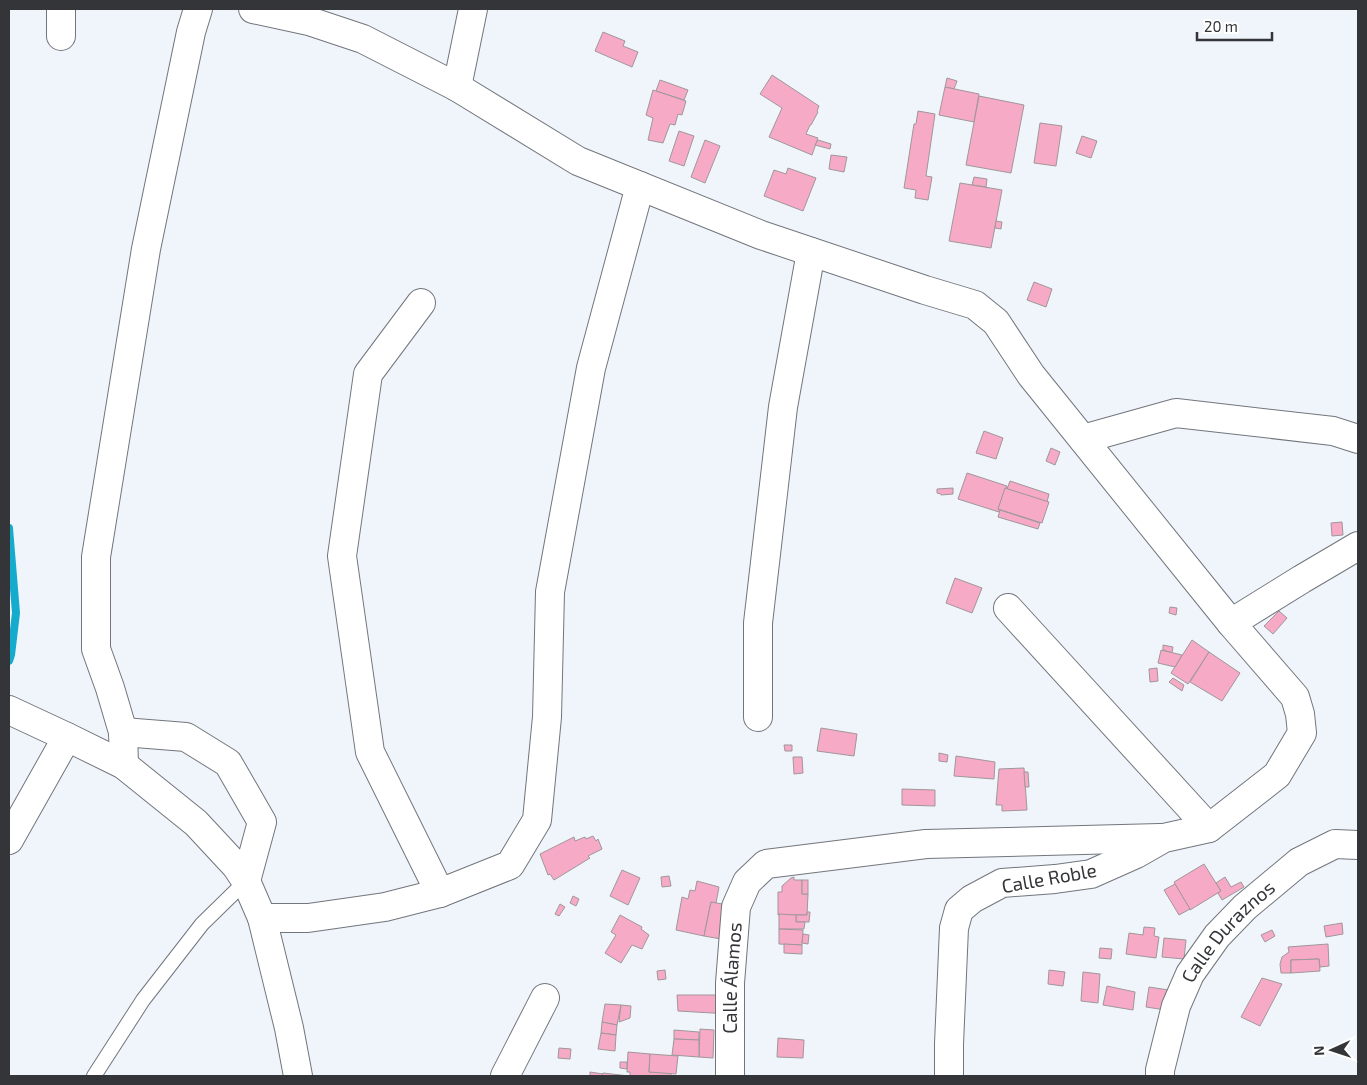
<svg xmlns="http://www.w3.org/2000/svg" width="1367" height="1085" font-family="'Exo 2',sans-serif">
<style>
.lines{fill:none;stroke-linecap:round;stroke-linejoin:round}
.stream{stroke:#15abcd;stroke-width:8}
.building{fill:#f7aac5;stroke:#9f979a}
.service-casing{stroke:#72767c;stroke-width:16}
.minor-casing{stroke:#72767c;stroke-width:30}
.service{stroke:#fff;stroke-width:14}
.minor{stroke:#fff;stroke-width:28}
.labels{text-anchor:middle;stroke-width:4.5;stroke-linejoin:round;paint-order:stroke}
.street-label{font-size:19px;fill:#333538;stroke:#fff}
</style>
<rect width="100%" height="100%" fill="#f0f4fb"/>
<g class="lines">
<path class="stream" d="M 9,528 L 16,613 L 11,655 L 9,661"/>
</g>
<g class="building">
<path d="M 603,32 L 625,41 L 623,46 L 638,52 L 632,67 L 595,51 Z"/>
<path d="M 772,75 L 819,106 L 817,111 L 818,112 L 811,125 L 810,125 L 806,134 L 818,138 L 812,155 L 769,137 L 782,108 L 760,94 Z"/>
<path d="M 947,78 L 957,81 L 954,89 L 945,87 Z"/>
<path d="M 660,80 L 688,90 L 684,100 L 656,91 Z"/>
<path d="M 945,87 L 979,94 L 974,122 L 939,115 Z"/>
<path d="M 653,90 L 686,101 L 682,115 L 678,114 L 675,125 L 670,124 L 663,143 L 648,140 L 653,118 L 646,115 Z"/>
<path d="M 979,96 L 1024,105 L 1011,173 L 966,165 Z"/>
<path d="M 918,111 L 935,114 L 926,176 L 932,177 L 928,200 L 915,198 L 916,190 L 904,188 L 914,124 L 916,124 Z"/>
<path d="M 1040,123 L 1062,126 L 1056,166 L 1034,163 Z"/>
<path d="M 679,131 L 694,136 L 684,166 L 669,161 Z"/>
<path d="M 1082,136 L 1097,141 L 1091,158 L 1076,153 Z"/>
<path d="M 705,140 L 720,146 L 705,183 L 691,177 Z"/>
<path d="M 818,140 L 831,144 L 830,149 L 815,145 Z"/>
<path d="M 831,155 L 847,157 L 844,172 L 829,169 Z"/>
<path d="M 788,168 L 816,178 L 803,211 L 764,196 L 774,170 L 786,174 Z"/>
<path d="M 974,177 L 987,179 L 986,187 L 972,185 Z"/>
<path d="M 960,183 L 1002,190 L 991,248 L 949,241 Z"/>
<path d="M 996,221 L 1002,222 L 1001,229 L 995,228 Z"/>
<path d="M 1034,282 L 1052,289 L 1046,307 L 1027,300 Z"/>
<path d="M 984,431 L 1003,438 L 996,459 L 976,453 Z"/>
<path d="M 1051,448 L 1060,452 L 1055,465 L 1046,461 Z"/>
<path d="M 967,473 L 1007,486 L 1002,499 L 998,509 L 1000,510 L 999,512 L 958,499 Z"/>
<path d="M 1010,481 L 1049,494 L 1047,502 L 1007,489 Z"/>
<path d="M 953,488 L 953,494 L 941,495 L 941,494 L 937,493 L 937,489 Z"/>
<path d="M 1005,488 L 1049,502 L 1042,523 L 998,509 Z"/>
<path d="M 1000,510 L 1040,523 L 1038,529 L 998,517 Z"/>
<path d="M 1342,522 L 1343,535 L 1332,536 L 1331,523 Z"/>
<path d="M 955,578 L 982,588 L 972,613 L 946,603 Z"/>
<path d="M 1170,607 L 1177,608 L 1176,615 L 1169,613 Z"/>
<path d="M 1279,611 L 1287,618 L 1273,634 L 1264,626 Z"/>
<path d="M 1192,640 L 1209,652 L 1188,684 L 1171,673 Z"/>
<path d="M 1163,645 L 1173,647 L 1172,653 L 1163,650 Z"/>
<path d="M 1161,650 L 1182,655 L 1175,667 L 1158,663 Z"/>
<path d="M 1209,652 L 1240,673 L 1222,701 L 1190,682 Z"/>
<path d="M 1157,668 L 1158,681 L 1150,682 L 1149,669 Z"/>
<path d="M 1173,678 L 1184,685 L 1182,691 L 1169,682 Z"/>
<path d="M 821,728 L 857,734 L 854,756 L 817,751 Z"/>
<path d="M 784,745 L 792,745 L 792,751 L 785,751 Z"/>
<path d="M 939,753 L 948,755 L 947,762 L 939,761 Z"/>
<path d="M 956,756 L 995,762 L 994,779 L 954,776 Z"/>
<path d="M 793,757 L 802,757 L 803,773 L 794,774 Z"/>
<path d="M 1024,768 L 1027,810 L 1002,811 L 1002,805 L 996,805 L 999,769 Z"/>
<path d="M 1024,772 L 1028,772 L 1029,787 L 1025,787 Z"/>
<path d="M 902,789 L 935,790 L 935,806 L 902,805 Z"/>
<path d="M 593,836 L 596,841 L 598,839 L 602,849 L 588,856 L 590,858 L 554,880 L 550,874 L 548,875 L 540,854 L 574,837 L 575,841 L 585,837 L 586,839 Z"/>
<path d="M 1204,864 L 1221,891 L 1190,910 L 1174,882 Z"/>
<path d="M 622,870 L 640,878 L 628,905 L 610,896 Z"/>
<path d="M 669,876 L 671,886 L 662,887 L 661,877 Z"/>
<path d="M 794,877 L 794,880 L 802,880 L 802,894 L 808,894 L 807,915 L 778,915 L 778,892 L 782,892 L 782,886 L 791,878 Z"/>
<path d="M 1225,877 L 1231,887 L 1241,882 L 1244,887 L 1222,900 L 1218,893 L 1221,891 L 1216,883 Z"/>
<rect x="802" y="880" width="6" height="14"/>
<path d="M 697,881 L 719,887 L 716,903 L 711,902 L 704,936 L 676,930 L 682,897 L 688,899 L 690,890 L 695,891 Z"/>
<path d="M 1175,884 L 1190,909 L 1179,915 L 1164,890 Z"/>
<path d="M 573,896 L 579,899 L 576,906 L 570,903 Z"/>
<path d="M 711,902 L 728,905 L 721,939 L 704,936 Z"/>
<path d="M 560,904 L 565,907 L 559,916 L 555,914 Z"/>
<path d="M 807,912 L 810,912 L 809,922 L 796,922 L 796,915 L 807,915 Z"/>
<path d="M 779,914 L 796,915 L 796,922 L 805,922 L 804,929 L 779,929 Z"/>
<path d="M 620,915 L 642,927 L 641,929 L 649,935 L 642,949 L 632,945 L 621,963 L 605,953 L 616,935 L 611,932 Z"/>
<path d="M 1342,923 L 1343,934 L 1326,937 L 1324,926 Z"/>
<path d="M 1144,927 L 1155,928 L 1154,936 L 1159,937 L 1156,958 L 1126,954 L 1129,933 L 1143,935 Z"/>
<path d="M 779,929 L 803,930 L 802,945 L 779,944 Z"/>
<path d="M 1272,930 L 1275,936 L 1265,942 L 1261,935 Z"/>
<path d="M 803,934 L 809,935 L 808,944 L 802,943 Z"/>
<path d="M 1164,938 L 1186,940 L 1184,959 L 1162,957 Z"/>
<path d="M 784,944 L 802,945 L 802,954 L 784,953 Z"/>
<path d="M 1328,944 L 1329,966 L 1320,967 L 1319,959 L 1291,960 L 1291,973 L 1281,973 L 1280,964 L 1282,957 L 1289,952 L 1288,947 Z"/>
<path d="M 1100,948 L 1112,949 L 1111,959 L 1099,958 Z"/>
<path d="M 1319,959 L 1320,971 L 1291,973 L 1291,960 Z"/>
<path d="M 665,970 L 666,979 L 658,980 L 657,971 Z"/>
<path d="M 1049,970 L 1065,972 L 1063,986 L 1048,984 Z"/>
<path d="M 1083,972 L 1100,974 L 1098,1003 L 1081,1001 Z"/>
<path d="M 1262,978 L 1282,984 L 1260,1026 L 1241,1017 Z"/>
<path d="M 1107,986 L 1135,992 L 1133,1010 L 1103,1005 Z"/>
<path d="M 1149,987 L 1175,991 L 1172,1011 L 1146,1007 Z"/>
<path d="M 677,995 L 718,995 L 730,1014 L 678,1011 Z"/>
<path d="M 605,1004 L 621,1005 L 617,1025 L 602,1022 Z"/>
<path d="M 621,1005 L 631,1006 L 630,1018 L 619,1022 Z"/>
<path d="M 602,1022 L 617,1025 L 616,1035 L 601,1033 Z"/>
<path d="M 700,1029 L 714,1030 L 713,1058 L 699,1057 Z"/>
<path d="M 674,1030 L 699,1032 L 699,1040 L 674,1039 Z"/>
<path d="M 601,1033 L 616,1035 L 615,1051 L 598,1049 Z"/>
<path d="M 778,1038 L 804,1040 L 803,1058 L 777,1057 Z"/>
<path d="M 674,1039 L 699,1040 L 699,1057 L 672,1055 Z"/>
<path d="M 559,1048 L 571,1049 L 570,1059 L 558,1058 Z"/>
<path d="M 628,1052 L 650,1054 L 649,1072 L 671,1073 L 671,1076 L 630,1076 L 630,1072 L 627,1072 Z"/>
<path d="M 650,1054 L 678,1056 L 676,1074 L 649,1072 Z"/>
<path d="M 620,1062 L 627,1062 L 627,1069 L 620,1068 Z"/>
<path d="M 590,1072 L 603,1074 L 602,1076 L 590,1076 Z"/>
<path d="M 603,1073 L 629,1076 L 602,1076 Z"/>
</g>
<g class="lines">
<g class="service-casing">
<path id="service" d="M 94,1076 L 143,1000 L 202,924 L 246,881"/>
</g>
<g class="minor-casing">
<g id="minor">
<path d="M 61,9 L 61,36"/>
<path d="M 253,9 L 309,21 L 363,39 L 457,87 L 578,161 L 761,235 L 925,290 L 975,305 L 996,322 L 1031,375 L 1231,623 L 1295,697 L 1300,714 L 1302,733 L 1277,775 L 1209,828 L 1164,838 L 1136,854 L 1091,874 L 1055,879 L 1002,883 L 972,899 L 959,910 L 954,928 L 949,1044 L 949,1076"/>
<path d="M 457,87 L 473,9"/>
<path d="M 421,303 L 368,374 L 342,556 L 370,752 L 440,893"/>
<path d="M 1083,439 L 1176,413 L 1333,431 L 1358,439"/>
<path d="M 1008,608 L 1209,828"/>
<path d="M 1231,623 L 1302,579 L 1358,546"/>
<path d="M 9,710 L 67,737 L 124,765 L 196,823 L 236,866 L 246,881 L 262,918 L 289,1028 L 298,1076"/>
<path d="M 758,717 L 758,623 L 783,407 L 811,252"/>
<path d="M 123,732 L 186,737 L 228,763 L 262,822 L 246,881"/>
<path d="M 124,765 L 123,732 L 110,688 L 96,649 L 96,557 L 146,249 L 191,32 L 198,9"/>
<path d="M 9,840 L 67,737"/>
<path d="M 262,918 L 308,918 L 385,907 L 440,893 L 510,865 L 537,820 L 547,717 L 550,592 L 591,368 L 640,186"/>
<path d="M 505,1076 L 545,998"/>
<path id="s1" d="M 730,1076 L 730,983 L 736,907 L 747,882 L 766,864 L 926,844 L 1160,838"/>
<path id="s2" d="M 1160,1076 L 1160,1070 L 1176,1006 L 1190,974 L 1217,936 L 1245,907 L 1299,862 L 1335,844 L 1358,845"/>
</g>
</g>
<use href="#service" class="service"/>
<use href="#minor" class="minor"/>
</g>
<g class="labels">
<g class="street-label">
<text transform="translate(1049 878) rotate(-10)" y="7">Calle Roble</text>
<text dy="7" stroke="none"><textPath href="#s2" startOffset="164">Calle Duraznos</textPath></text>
<text dy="7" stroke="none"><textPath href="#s1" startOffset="98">Calle Álamos</textPath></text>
</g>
</g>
<rect width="1367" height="1085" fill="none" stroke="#333538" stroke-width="20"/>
<g transform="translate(1332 1050) rotate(267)" stroke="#ffffff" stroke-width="4" paint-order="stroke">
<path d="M0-4L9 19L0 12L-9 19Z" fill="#333538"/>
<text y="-8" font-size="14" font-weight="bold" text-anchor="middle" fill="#333538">N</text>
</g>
<path d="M1197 32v8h75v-8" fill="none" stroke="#333538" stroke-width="2.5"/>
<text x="1204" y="32" font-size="15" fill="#333538" stroke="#ffffff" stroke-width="4" paint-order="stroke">20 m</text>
</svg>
